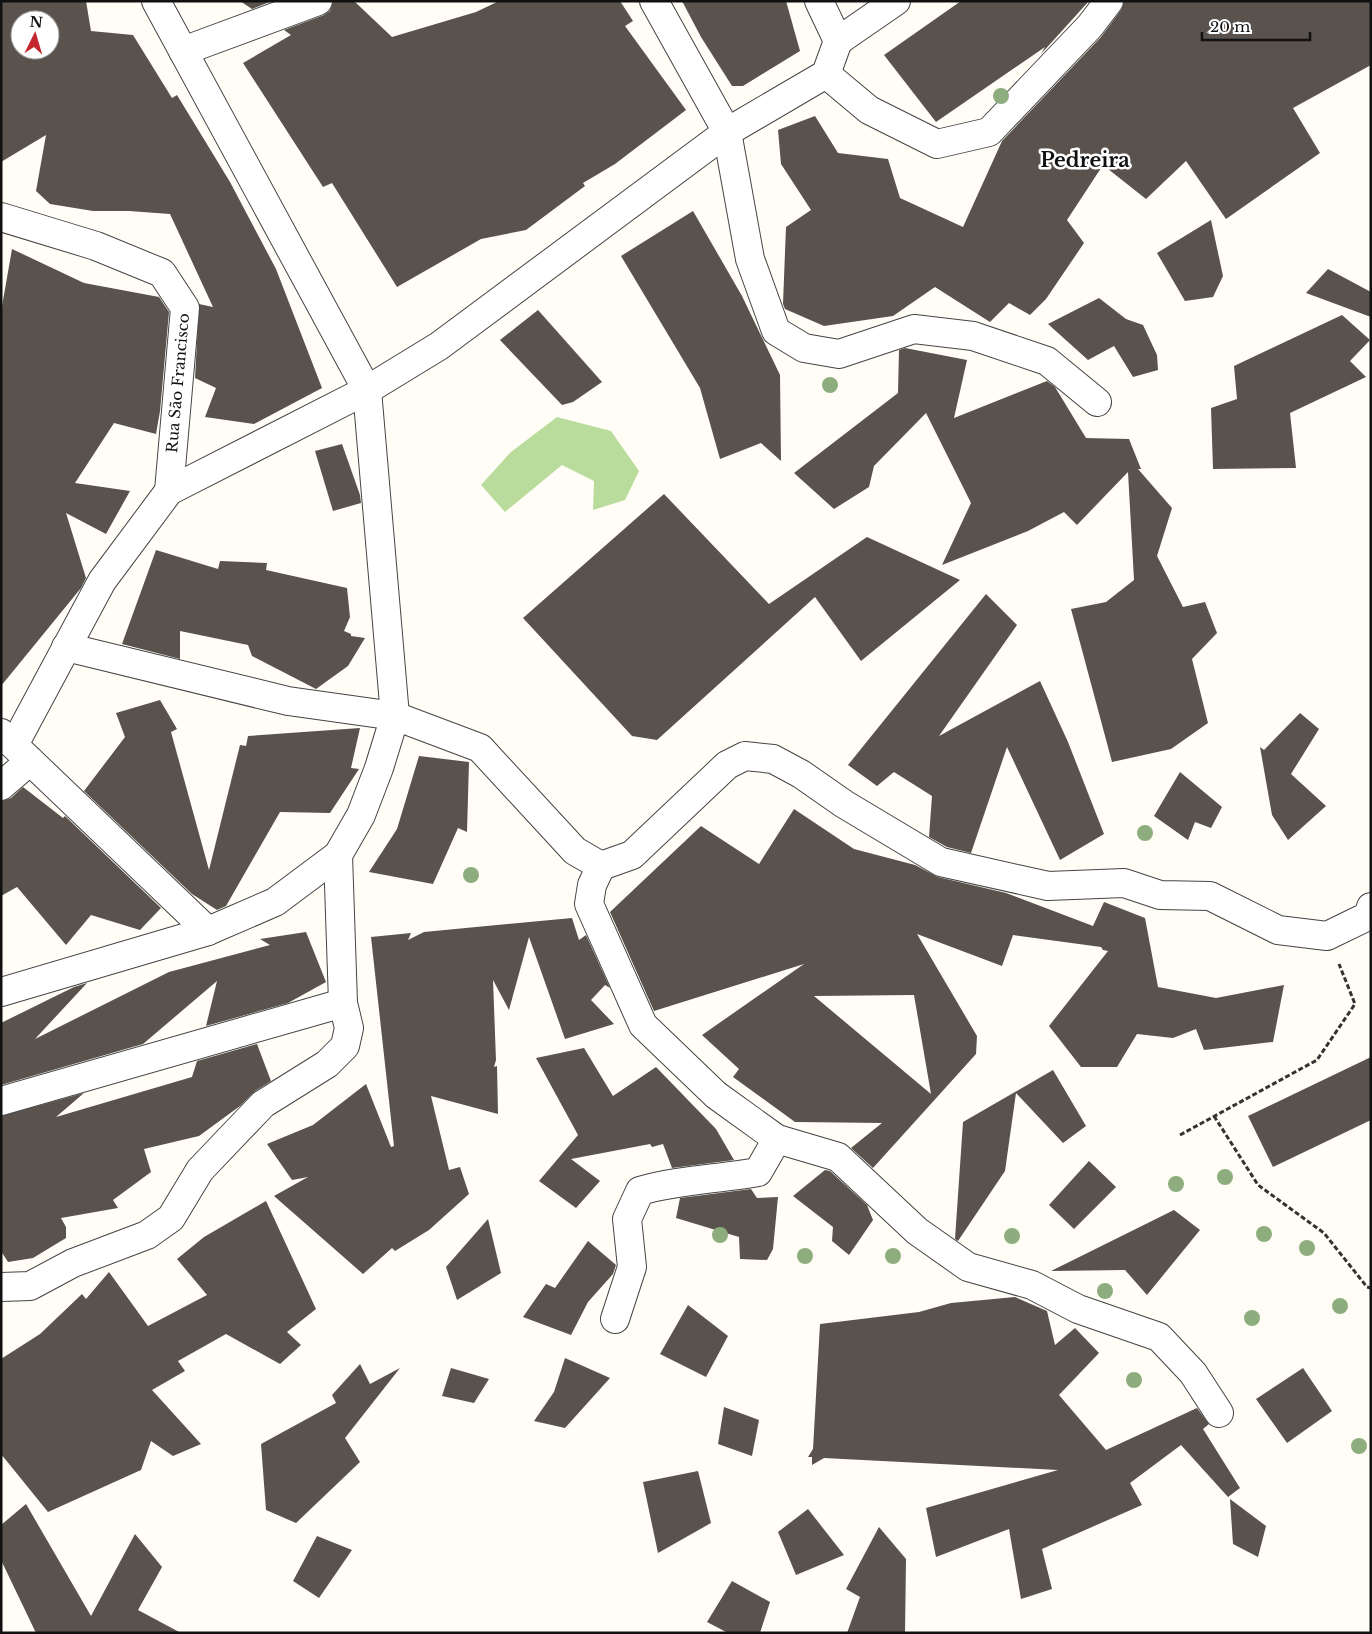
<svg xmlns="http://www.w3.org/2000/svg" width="1372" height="1634" font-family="'Libre Baskerville',serif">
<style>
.forest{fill:#b9dc9c}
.building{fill:#5a524d;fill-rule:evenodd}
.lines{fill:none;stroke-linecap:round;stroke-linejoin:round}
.street-casing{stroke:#444;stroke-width:30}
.path{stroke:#333;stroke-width:3;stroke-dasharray:5 2.5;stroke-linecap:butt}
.street{stroke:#fff;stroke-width:28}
.tree{fill:#8dad7f}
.labels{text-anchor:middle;stroke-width:5;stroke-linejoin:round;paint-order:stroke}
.street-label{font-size:15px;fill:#111;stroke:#fff}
.district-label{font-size:20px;font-weight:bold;fill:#111;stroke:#fff}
</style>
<rect width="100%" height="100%" fill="#fffdf5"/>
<path class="forest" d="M 557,417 L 611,431 L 639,471 L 625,500 L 593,510 L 594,481 L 562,465 L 505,512 L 481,485 L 511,452 Z"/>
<g class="building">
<path d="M 1,1 L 86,1 L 91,31 L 133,35 L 172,98 L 177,95 L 230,182 L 276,269 L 322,388 L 254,424 L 205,417 L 216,388 L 195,378 L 199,304 L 213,307 L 170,214 L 129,211 L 93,211 L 50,204 L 36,191 L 46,135 L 1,162 ZM 20,20 L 50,20 L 50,50 L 20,50 Z"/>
<path d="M 240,1 L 272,1 L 252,9 Z"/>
<path d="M 333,1 L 354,1 L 392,37 L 476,12 L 499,1 L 620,1 L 633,21 L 625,26 L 686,110 L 615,164 L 583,183 L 585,186 L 526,230 L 481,239 L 397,287 L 332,183 L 323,187 L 243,63 L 291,35 L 284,30 L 324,15 L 330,11 Z"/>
<path d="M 682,1 L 786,1 L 800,51 L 743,86 L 732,86 L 701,37 Z"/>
<path d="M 961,1 L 1089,1 L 1041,54 L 1045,47 L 936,122 L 884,55 Z"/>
<path d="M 1124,1 L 1371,1 L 1371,65 L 1293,108 L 1320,153 L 1226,219 L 1186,161 L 1146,199 L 1103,165 L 1067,220 L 1084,243 L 1046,299 L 1030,315 L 1009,303 L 990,322 L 935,287 L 893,316 L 824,326 L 785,309 L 783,304 L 786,227 L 811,210 L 781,164 L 778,130 L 815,116 L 838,153 L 888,159 L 900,198 L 963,227 L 1002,141 L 1101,37 L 1121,10 Z"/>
<path d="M 693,211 L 742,296 L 780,375 L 781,461 L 761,443 L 720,459 L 700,388 L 621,256 Z"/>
<path d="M 1211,220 L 1223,276 L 1213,297 L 1185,301 L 1157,253 Z"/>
<path d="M 12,249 L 84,283 L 159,297 L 169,312 L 160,411 L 156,434 L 114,423 L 75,483 L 130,491 L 106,534 L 66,513 L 86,578 L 81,588 L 1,686 L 1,312 Z"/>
<path d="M 1328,269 L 1371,292 L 1371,317 L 1306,293 Z"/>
<path d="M 1099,298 L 1126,319 L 1143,325 L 1157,355 L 1158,370 L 1133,377 L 1114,346 L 1088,360 L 1048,324 Z"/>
<path d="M 538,310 L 602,382 L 573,402 L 562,405 L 500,340 Z"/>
<path d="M 1342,315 L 1370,340 L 1350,361 L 1366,377 L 1290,413 L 1296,468 L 1213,469 L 1211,408 L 1237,399 L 1234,366 Z"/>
<path d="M 905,348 L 967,360 L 954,418 L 1047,381 L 1055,387 L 1086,438 L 1129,439 L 1141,469 L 1138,469 L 1172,508 L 1157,556 L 1183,607 L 1205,602 L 1217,633 L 1192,659 L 1208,723 L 1171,749 L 1112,762 L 1071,609 L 1106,602 L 1134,580 L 1128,472 L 1077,525 L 1064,512 L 1028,531 L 942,565 L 971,503 L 926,413 L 874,466 L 869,487 L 834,509 L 794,473 L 898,393 L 899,350 Z"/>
<path d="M 342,444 L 360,495 L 361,503 L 333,511 L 315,451 Z"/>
<path d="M 664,494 L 769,604 L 867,537 L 960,580 L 861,661 L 815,597 L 657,740 L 632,736 L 523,618 Z"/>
<path d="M 156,550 L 218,569 L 220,561 L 267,563 L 266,570 L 347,588 L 350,617 L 344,631 L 351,634 L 351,636 L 365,638 L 348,666 L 316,689 L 252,656 L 248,645 L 180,631 L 180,659 L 122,644 Z"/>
<path d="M 986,594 L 1017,625 L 939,736 L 1040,681 L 1068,742 L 1104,834 L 1060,860 L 1007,747 L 971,853 L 947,847 L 929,837 L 932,796 L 894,772 L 877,786 L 848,765 Z"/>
<path d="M 160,700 L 177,729 L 171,732 L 209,870 L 240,745 L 246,746 L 248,736 L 360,728 L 351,768 L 359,769 L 330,813 L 280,812 L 226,906 L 217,910 L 192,894 L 84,791 L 125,737 L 116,713 Z"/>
<path d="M 1300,713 L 1319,729 L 1291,774 L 1326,806 L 1288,840 L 1272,815 L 1260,747 L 1264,750 Z"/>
<path d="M 419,756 L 469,762 L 467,832 L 458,828 L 433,884 L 369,872 L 397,829 Z"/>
<path d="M 1180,772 L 1222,807 L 1211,828 L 1195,822 L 1188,840 L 1154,816 Z"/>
<path d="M 23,787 L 63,818 L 65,816 L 161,908 L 140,930 L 91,915 L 66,945 L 17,887 L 1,896 L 1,801 L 11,798 Z"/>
<path d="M 794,809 L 854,849 L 915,865 L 938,877 L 1006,893 L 1093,926 L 1104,902 L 1145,918 L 1158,987 L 1216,998 L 1284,985 L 1273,1042 L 1204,1050 L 1196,1029 L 1173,1038 L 1137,1034 L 1117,1067 L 1081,1067 L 1049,1026 L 1108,951 L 1103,950 L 1101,947 L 1013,935 L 1002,966 L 917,934 L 977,1036 L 976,1054 L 873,1168 L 851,1148 L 882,1123 L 795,1122 L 733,1077 L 739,1069 L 702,1035 L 804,964 L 654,1011 L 610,912 L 701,826 L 759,864 ZM 914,995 L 931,1094 L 814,996 Z"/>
<path d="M 572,918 L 579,940 L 586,935 L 610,988 L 605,985 L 591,1000 L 614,1024 L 565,1039 L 529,937 L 509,1010 L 493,980 L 496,1060 L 494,1067 L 497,1066 L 498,1114 L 431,1096 L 449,1170 L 460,1167 L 469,1194 L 429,1230 L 395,1251 L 392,1248 L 363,1274 L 274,1196 L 308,1177 L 292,1180 L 267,1144 L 313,1125 L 366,1084 L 391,1147 L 394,1146 L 371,937 L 411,933 L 408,940 L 424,932 Z"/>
<path d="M 306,932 L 326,982 L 288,1003 L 206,1026 L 217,981 L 143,1044 L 1,1085 L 1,1023 L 74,987 L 87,983 L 35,1039 L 169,972 L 270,945 L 260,939 Z"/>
<path d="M 257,1044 L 271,1081 L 255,1091 L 240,1106 L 199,1136 L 144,1149 L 151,1172 L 113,1200 L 118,1208 L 61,1218 L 66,1227 L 66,1238 L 33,1258 L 8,1262 L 1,1251 L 1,1116 L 84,1093 L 56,1117 L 192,1077 L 197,1061 Z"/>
<path d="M 584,1048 L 613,1096 L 656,1067 L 716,1129 L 734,1160 L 672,1168 L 663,1144 L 652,1147 L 650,1144 L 571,1159 L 600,1181 L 576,1208 L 539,1181 L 578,1135 L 536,1058 Z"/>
<path d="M 1371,1057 L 1371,1120 L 1273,1167 L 1248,1116 Z"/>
<path d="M 1053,1070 L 1086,1126 L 1063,1143 L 1016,1093 L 1005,1171 L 958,1241 L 955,1239 L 963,1122 Z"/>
<path d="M 1089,1161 L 1116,1187 L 1074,1229 L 1049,1205 Z"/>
<path d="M 825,1170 L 830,1171 L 867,1205 L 873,1220 L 849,1255 L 832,1241 L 833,1227 L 793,1196 Z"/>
<path d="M 751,1189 L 757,1198 L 778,1197 L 773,1249 L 767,1260 L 740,1259 L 739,1237 L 676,1218 L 680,1198 Z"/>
<path d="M 266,1201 L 316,1309 L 287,1332 L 301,1345 L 280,1364 L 226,1334 L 178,1361 L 185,1371 L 152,1390 L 201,1444 L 173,1456 L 151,1441 L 141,1470 L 48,1512 L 1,1454 L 1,1359 L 40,1334 L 82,1294 L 86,1299 L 109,1272 L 148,1326 L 207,1295 L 177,1259 L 204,1237 Z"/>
<path d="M 1174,1210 L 1200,1230 L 1147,1295 L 1125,1270 L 1051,1271 Z"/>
<path d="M 488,1219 L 501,1273 L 457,1300 L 446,1267 Z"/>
<path d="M 588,1241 L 616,1265 L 613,1274 L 588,1302 L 571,1335 L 523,1317 L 546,1284 L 555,1288 Z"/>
<path d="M 1015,1297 L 1047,1311 L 1055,1345 L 1075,1328 L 1099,1353 L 1059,1395 L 1106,1450 L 1197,1408 L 1209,1424 L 1203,1429 L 1240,1488 L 1228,1497 L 1181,1445 L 1130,1483 L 1142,1505 L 1042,1549 L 1052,1589 L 1021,1599 L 1009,1529 L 936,1557 L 926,1508 L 1058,1470 L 824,1458 L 812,1465 L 812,1457 L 808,1457 L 813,1449 L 820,1324 L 919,1312 L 951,1303 Z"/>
<path d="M 688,1305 L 728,1336 L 706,1377 L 660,1354 Z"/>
<path d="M 565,1358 L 610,1378 L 565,1428 L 534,1421 L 554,1392 Z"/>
<path d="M 360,1364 L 370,1384 L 400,1368 L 345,1438 L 360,1462 L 296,1523 L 266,1510 L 261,1444 L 336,1403 L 332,1395 Z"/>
<path d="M 451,1368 L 489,1379 L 474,1403 L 442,1396 Z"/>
<path d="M 1303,1368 L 1332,1411 L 1287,1443 L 1256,1399 Z"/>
<path d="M 724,1407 L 759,1420 L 752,1456 L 718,1444 Z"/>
<path d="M 698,1471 L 711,1523 L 658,1553 L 643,1482 Z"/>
<path d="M 1230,1499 L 1266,1526 L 1258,1557 L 1233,1544 Z"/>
<path d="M 26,1504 L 91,1616 L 135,1534 L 162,1567 L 138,1610 L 181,1633 L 36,1633 L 1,1560 L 1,1525 Z"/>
<path d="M 808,1509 L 844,1555 L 796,1575 L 778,1532 Z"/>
<path d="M 879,1527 L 906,1559 L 905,1633 L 847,1633 L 860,1597 L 846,1589 Z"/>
<path d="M 317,1536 L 352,1550 L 319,1598 L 293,1581 Z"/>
<path d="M 732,1581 L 770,1602 L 760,1633 L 728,1633 L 707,1622 Z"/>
</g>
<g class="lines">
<g class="street-casing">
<g id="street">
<path d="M 654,1 L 727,132 L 750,259 L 776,331 L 804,348 L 839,354 L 914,329 L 973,336 L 1047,361 L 1097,402"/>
<path d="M 838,41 L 896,1"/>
<path d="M 183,51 L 318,1"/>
<path d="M 826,74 L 869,110 L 937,144 L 989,132 L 1090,26 L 1109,1"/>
<path d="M 1,217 L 96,246 L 162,273 L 185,308 L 169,491"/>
<path d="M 66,647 L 288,701 L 395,716 L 480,748 L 575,851 L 601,866 L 632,855 L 727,765 L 745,756 L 773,759 L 801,774 L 844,804 L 941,862 L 1048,886 L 1124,883 L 1160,895 L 1210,896 L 1278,930 L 1327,936 L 1368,916 L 1371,907"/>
<path d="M 1,733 L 208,931"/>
<path d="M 14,745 L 102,581 L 169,491 L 367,390 L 439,346 L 727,132 L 826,74 L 838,41 L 819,1"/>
<path d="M 1,786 L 30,761"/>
<path d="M 601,866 L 592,885 L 589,904 L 643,1025 L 716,1095 L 777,1139 L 838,1157 L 917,1231 L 968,1267 L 1032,1285 L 1078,1309 L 1159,1337 L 1193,1373 L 1219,1413"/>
<path d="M 1,992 L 208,931 L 275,902 L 338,855 L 361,815 L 379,768 L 395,716 L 367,390 L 156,1"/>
<path d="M 1,1101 L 343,1003"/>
<path d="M 1,1287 L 30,1286 L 73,1263 L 147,1235 L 171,1218 L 200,1170 L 263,1104 L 327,1064 L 345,1046 L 349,1028 L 343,1003 L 338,855"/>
<path d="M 615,1319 L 632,1267 L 627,1219 L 640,1191 C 677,1180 719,1179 758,1172 L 777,1139"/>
</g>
</g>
<g class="path">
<path d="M 1214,1116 L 1258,1185 L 1324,1233 L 1367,1287 L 1371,1288"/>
<path d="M 1180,1135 L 1317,1060 L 1355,1004 L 1339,964"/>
</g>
<use href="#street" class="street"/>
</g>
<g class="tree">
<circle cx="1001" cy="96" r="8"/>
<circle cx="830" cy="385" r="8"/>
<circle cx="1145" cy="833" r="8"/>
<circle cx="471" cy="875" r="8"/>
<circle cx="1225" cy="1177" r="8"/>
<circle cx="1176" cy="1184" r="8"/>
<circle cx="1264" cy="1234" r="8"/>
<circle cx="720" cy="1235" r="8"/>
<circle cx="1012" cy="1236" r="8"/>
<circle cx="1307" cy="1248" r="8"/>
<circle cx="805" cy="1256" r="8"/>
<circle cx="893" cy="1256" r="8"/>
<circle cx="1105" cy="1291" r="8"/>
<circle cx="1340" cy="1306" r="8"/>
<circle cx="1252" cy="1318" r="8"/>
<circle cx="1134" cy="1380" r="8"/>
<circle cx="1359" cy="1446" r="8"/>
</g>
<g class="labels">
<g class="street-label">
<text transform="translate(178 383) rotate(-85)" y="5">Rua São Francisco</text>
</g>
<g class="district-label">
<text x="1085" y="167">Pedreira</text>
</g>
</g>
<rect width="1372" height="1634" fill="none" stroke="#111111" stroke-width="5"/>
<g transform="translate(35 35) rotate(5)"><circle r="24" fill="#ffffff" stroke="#a0a0a0"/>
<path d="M0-4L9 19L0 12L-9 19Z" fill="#c4262e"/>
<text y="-8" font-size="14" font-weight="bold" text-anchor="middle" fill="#111111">N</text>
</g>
<path d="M1202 32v8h108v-8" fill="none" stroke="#111111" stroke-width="2.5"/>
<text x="1210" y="32" font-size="15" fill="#111111" stroke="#ffffff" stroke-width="4" paint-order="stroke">20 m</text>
</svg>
